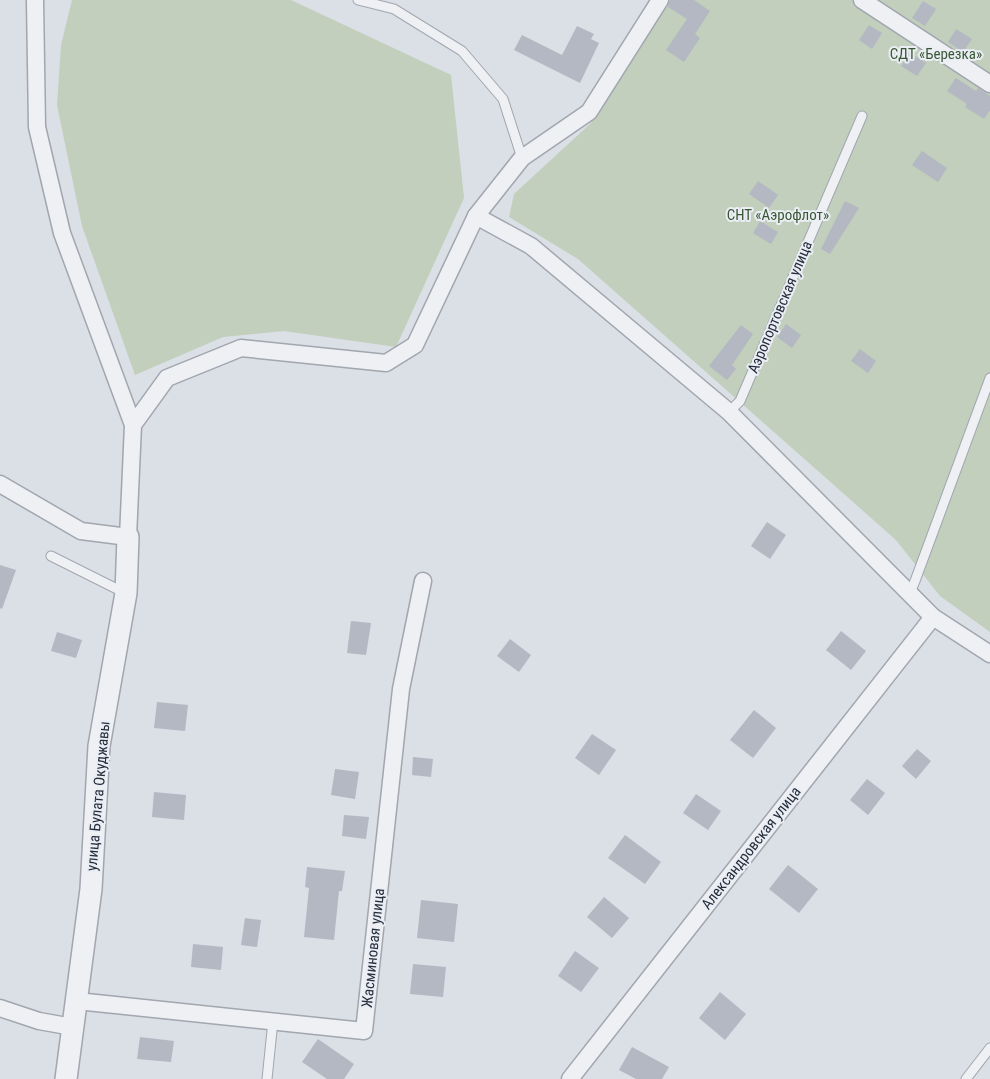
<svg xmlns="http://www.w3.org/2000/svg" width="990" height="1079" font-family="'Roboto Condensed',sans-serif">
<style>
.green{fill:#c1cfbc}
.building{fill:#b3b8c2}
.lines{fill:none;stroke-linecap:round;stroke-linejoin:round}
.service-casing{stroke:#a1a6af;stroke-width:11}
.minor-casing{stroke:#a1a6af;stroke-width:19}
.tertiary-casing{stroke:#a1a6af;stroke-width:24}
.service{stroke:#eef0f4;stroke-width:9}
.minor{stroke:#eef0f4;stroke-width:16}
.tertiary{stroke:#eef0f4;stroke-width:21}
.labels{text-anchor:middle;stroke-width:4;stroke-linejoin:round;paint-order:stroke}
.park-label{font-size:15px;fill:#395733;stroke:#eaeef4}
.street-label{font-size:15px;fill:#252d3b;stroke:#eaeef4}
</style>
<rect width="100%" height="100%" fill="#dbdfe6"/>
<g class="green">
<path d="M 72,0 L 291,0 L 451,75 L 464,198 L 396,347 L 284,331 L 223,337 L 135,375 L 82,226 L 57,105 L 61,45 Z"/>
<path d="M 670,0 L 990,0 L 990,632 L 940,596 L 896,540 L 578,259 L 509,217 L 514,194 L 591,123 Z"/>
</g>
<g class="building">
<path d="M 670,0 L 694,0 L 710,11 L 695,34 L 700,38 L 684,62 L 666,50 L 687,19 L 668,7 Z"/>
<path d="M 923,1 L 936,9 L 925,26 L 912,18 Z"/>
<path d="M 869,25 L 882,33 L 872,49 L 859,40 Z"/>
<path d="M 577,26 L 594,34 L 591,39 L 599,43 L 580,83 L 514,50 L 522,35 L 562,55 Z"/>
<path d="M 956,29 L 972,39 L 963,52 L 948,42 Z"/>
<path d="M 910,53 L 926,63 L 917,76 L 901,66 Z"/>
<path d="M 956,78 L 976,91 L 978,88 L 990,96 L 990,110 L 984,119 L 965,107 L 967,104 L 947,91 Z"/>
<path d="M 922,151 L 947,168 L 938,182 L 912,165 Z"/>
<path d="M 758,181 L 778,195 L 769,208 L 749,194 Z"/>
<path d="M 845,201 L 859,208 L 830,254 L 821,249 Z"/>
<path d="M 760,221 L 778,232 L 771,244 L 753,233 Z"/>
<path d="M 786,324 L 801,335 L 792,348 L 777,337 Z"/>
<path d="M 741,325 L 753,334 L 732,365 L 736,369 L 727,380 L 709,366 Z"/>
<path d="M 860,349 L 876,361 L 868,373 L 851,361 Z"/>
<path d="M 767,522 L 786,535 L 770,559 L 751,546 Z"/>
<path d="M 0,565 L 16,570 L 2,609 L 0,608 Z"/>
<path d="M 351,621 L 371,623 L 366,655 L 347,653 Z"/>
<path d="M 841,631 L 866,651 L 851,670 L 826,650 Z"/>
<path d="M 57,632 L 82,640 L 76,658 L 51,651 Z"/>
<path d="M 510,639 L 531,655 L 519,672 L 497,656 Z"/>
<path d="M 157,702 L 188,705 L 185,731 L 154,728 Z"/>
<path d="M 754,710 L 776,728 L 753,758 L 730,740 Z"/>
<path d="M 592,734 L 616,750 L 599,775 L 575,758 Z"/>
<path d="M 917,749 L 931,761 L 916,779 L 902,766 Z"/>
<path d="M 413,757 L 433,759 L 431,777 L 412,775 Z"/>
<path d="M 335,769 L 359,772 L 355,799 L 331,795 Z"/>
<path d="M 867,779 L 885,793 L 868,815 L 850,800 Z"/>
<path d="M 154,792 L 186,795 L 184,820 L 152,817 Z"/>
<path d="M 696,794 L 721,811 L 708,830 L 683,813 Z"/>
<path d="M 344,815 L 369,817 L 366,839 L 342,836 Z"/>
<path d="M 625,835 L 661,862 L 645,884 L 608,858 Z"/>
<path d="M 788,865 L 818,889 L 799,913 L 769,889 Z"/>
<path d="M 307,867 L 345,871 L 342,891 L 339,891 L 334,940 L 304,937 L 309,888 L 305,887 Z"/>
<path d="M 604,897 L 629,918 L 612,938 L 587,917 Z"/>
<path d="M 421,900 L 458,904 L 454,942 L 417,938 Z"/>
<path d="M 245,918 L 261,920 L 257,947 L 241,945 Z"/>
<path d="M 193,944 L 223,947 L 221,970 L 191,967 Z"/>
<path d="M 575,951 L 599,968 L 581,992 L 558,976 Z"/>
<path d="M 413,964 L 446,967 L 443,997 L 410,994 Z"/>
<path d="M 720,992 L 746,1014 L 725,1040 L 699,1018 Z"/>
<path d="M 140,1037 L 174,1041 L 171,1062 L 137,1059 Z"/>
<path d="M 318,1039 L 354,1064 L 344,1079 L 327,1079 L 302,1062 Z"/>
<path d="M 632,1047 L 669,1067 L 662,1079 L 636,1079 L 619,1070 Z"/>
</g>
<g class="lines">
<g class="service-casing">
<g id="service">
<path d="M 358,0 L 394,9 L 462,51 L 503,99 L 522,158"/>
<path d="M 729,412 L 740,401 L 862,116"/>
<path d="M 51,556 L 125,593"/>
<path d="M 910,593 L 915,581 L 990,378"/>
<path d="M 267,1079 L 273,1021"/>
<path d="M 966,1079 L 990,1048"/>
</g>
</g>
<g class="minor-casing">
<g id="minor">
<path d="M 862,0 L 990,84"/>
<path d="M 476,216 L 531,246 L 729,412 L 933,617 L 990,654"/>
<path d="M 133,425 L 167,378 L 241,348 L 386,363 L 415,345 L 476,216 L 522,158 L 589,112 L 660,0"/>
<path d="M 0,484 L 81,531 L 128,537 L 133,425 L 62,233 L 37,127 L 35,0"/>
<path d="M 77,1001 L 364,1031 L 401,689 L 423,581"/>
<path d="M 0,1008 L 39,1021 L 73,1027"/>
<path d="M 570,1079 L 933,617"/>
</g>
</g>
<g class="tertiary-casing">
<path id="tertiary" d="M 66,1079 L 91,889 L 99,746 L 126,593 L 128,537"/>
</g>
<use href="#service" class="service"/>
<use href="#minor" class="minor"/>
<use href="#tertiary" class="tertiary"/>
</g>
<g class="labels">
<g class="park-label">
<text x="936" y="59">СДТ «Березка»</text>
<text x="778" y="220">СНТ «Аэрофлот»</text>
</g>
<g class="street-label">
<text transform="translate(780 307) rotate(-67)" y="5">Аэропортовская улица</text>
<text transform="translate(98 796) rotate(-85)" y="5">улица Булата Окуджавы</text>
<text transform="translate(751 848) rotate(-52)" y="5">Александровская улица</text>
<text transform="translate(373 948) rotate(-84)" y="5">Жасминовая улица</text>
</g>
</g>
</svg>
